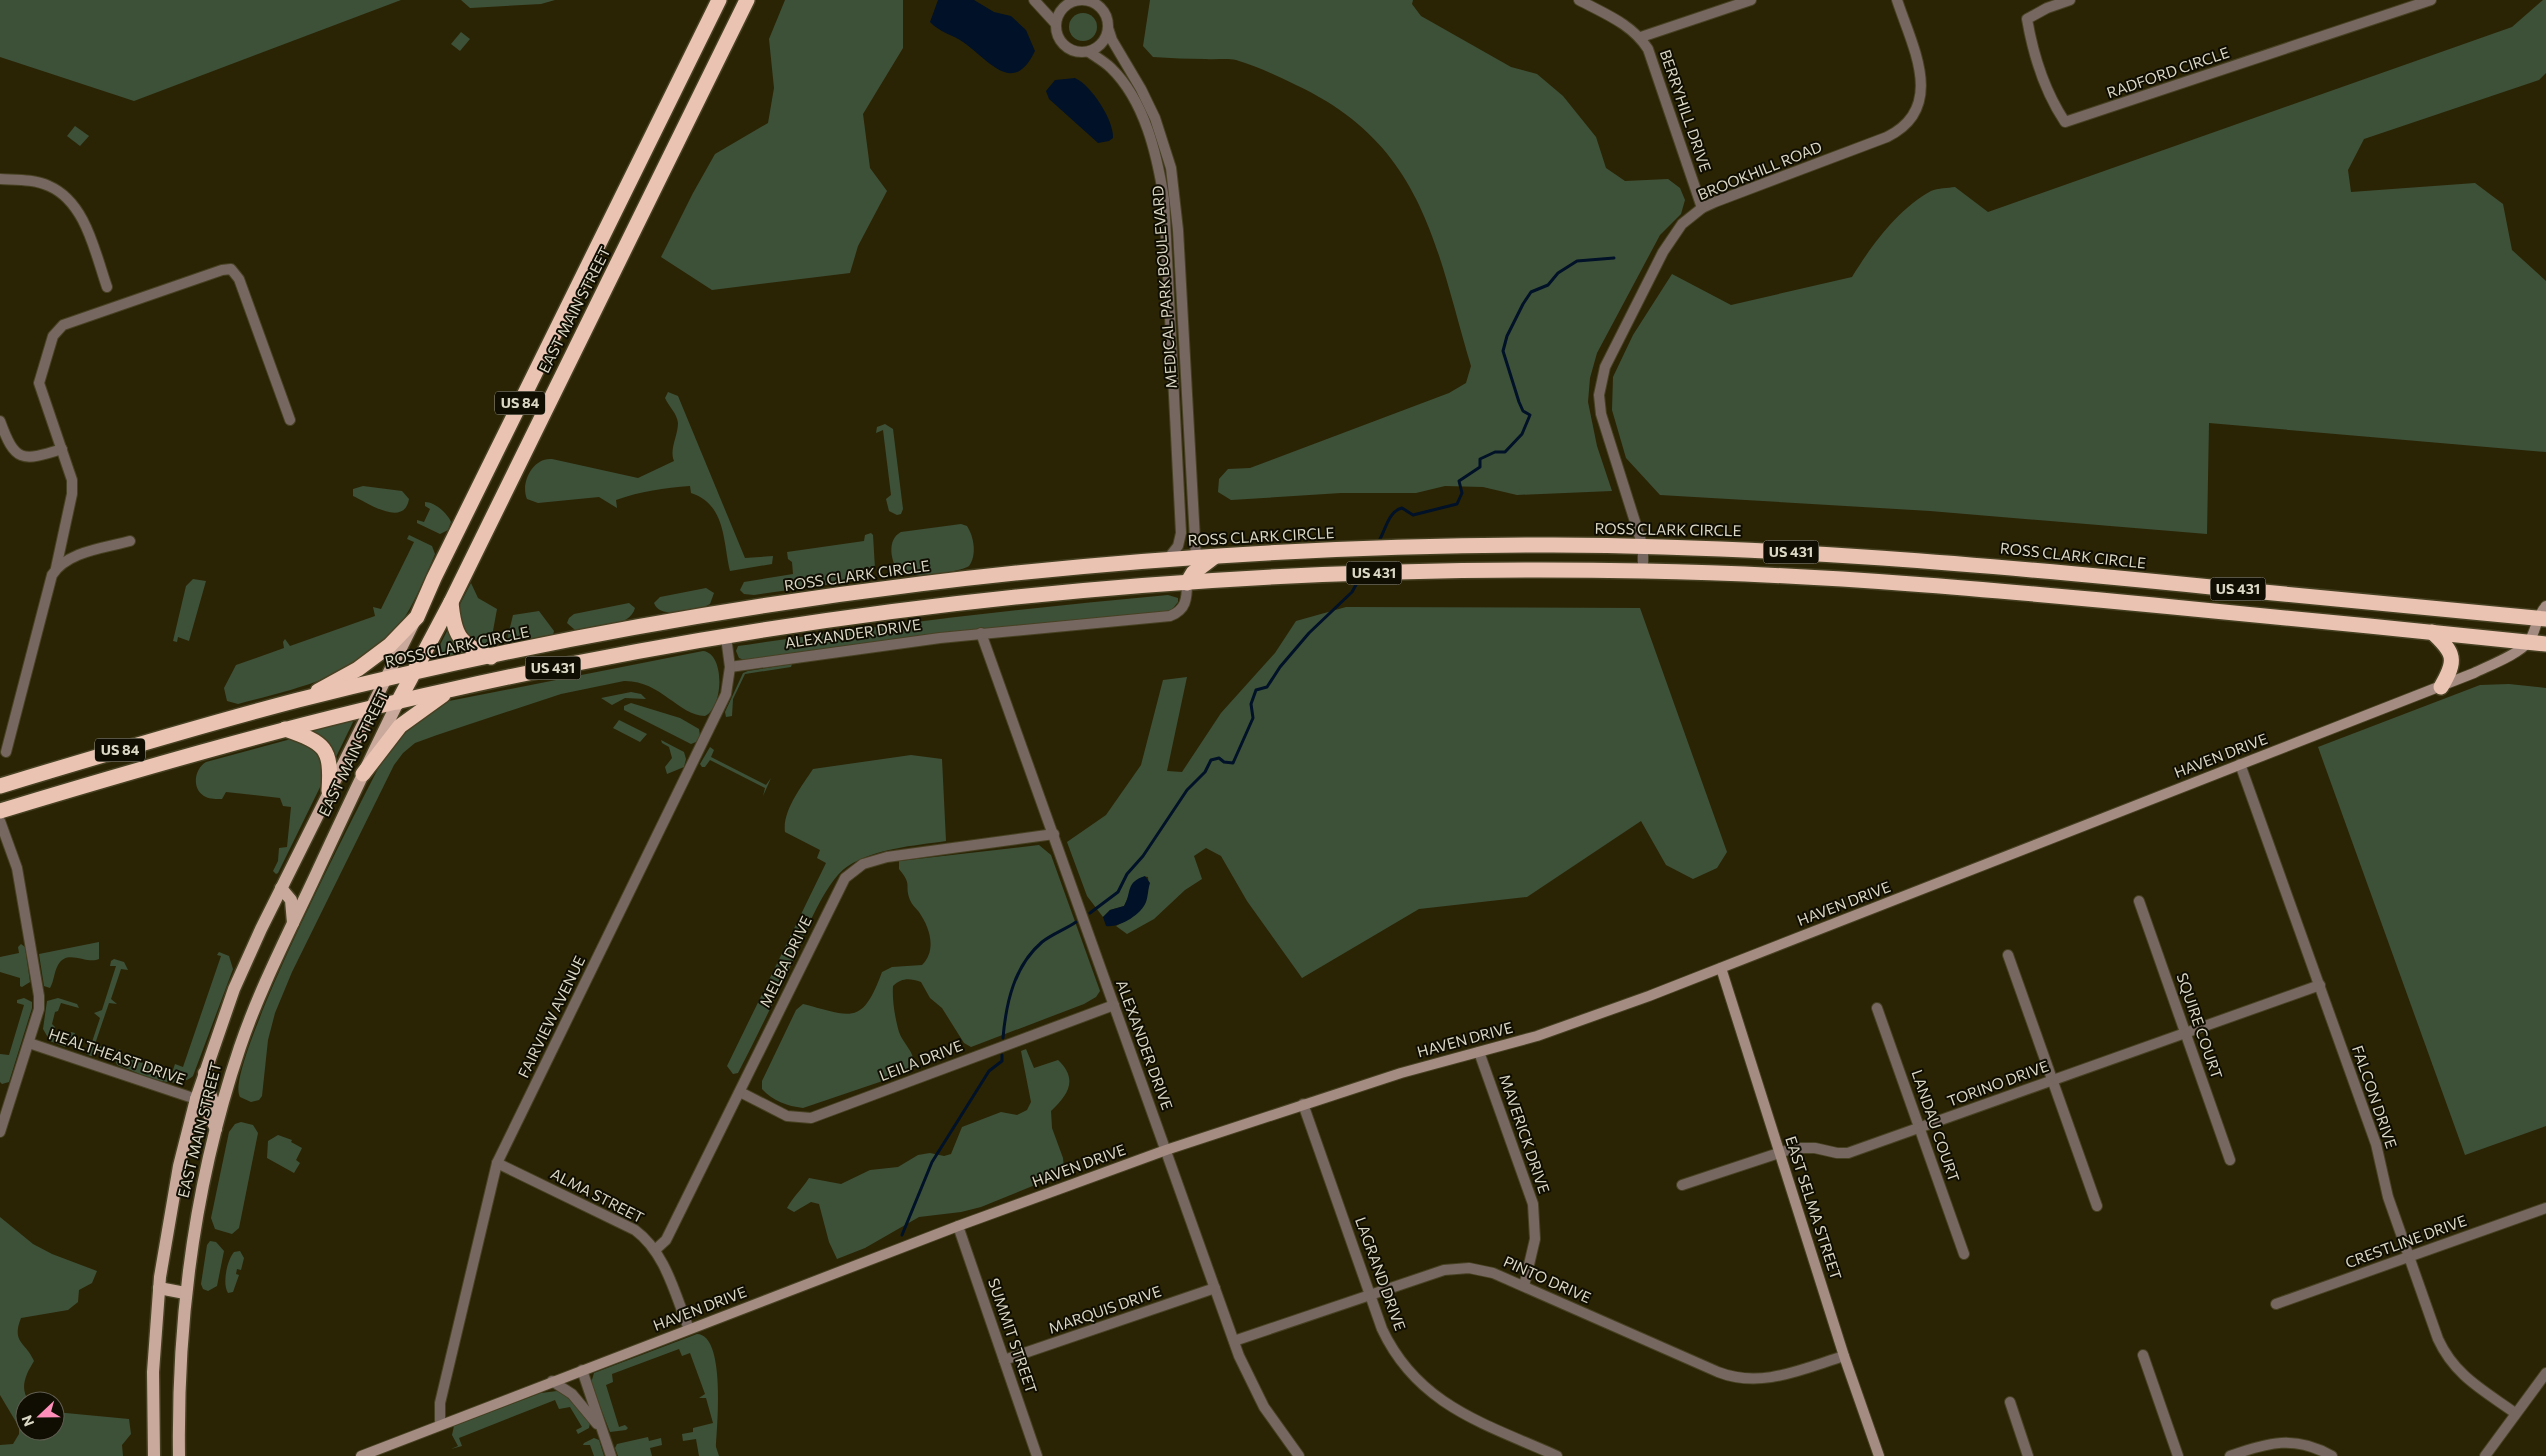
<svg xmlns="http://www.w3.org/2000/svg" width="2546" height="1456" font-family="Commissioner,sans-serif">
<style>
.green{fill:#3d5139}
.water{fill:#011127}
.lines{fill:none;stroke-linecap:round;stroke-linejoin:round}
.stream{stroke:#011127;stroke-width:3}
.street-casing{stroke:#474123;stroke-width:12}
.secondary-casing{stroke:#474123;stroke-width:12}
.primary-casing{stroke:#474123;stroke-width:15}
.highway-casing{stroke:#474123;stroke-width:18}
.street{stroke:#766760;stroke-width:10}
.secondary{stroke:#a58c82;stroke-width:10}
.primary{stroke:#c9a99b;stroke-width:12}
.highway{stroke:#eac3b3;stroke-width:15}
.labels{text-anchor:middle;stroke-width:4;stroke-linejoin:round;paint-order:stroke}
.shield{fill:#100e03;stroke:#9e9b8b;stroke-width:1}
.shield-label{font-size:14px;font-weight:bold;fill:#dbd7c5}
.street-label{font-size:15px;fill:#dbd7c5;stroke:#100e03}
</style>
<rect width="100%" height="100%" fill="#2b2404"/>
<g class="green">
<path d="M 0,0 L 401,0 L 134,101 L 0,57 Z"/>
<path d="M 461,0 L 555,0 L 541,4 L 470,8 Z"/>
<path d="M 785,0 L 903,0 L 903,48 L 863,114 L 870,168 L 887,191 L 858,246 L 850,273 L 712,290 L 661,257 L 693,193 L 715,154 L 768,123 L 774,88 L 769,39 Z"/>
<path d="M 1150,0 L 1413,0 L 1412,4 L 1421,16 L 1511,67 L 1537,74 L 1563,96 L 1596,137 L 1606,168 L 1625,181 L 1668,179 L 1680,188 L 1685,200 L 1681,214 L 1660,235 L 1597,353 L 1590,378 L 1588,402 L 1597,446 L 1612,491 L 1517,495 L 1483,487 L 1445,486 L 1416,493 L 1341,493 L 1231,500 L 1218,492 L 1219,479 L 1228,469 L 1250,468 L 1449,393 L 1466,383 L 1471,366 C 1435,245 1424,145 1296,85 C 1277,76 1257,66 1236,60 C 1227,58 1216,60 1206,59 C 1188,59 1171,58 1153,57 L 1143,46 Z"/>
<path d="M 2543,0 L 2546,0 L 2546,73 L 2539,80 L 2364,139 L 2348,170 L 2351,192 L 2475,183 L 2503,204 L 2512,250 L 2546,281 L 2546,452 L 2209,423 L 2207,534 L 1930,511 L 1660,495 L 1626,458 L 1612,410 L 1613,377 L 1633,335 L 1672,274 L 1731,305 L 1852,277 C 1871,246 1898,209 1931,191 C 1938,188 1948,188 1955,187 L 1988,212 L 2512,27 Z"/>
<circle cx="1083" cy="27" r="14"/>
<path d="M 461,32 L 470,39 L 460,51 L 451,44 Z"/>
<path d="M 75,126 L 89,136 L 80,146 L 67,136 Z"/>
<path d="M 668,392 L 678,396 L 745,558 L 773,556 L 772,564 L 730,571 C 723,542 726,504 691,493 L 690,486 C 664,488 641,491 616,500 L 617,508 L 599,497 L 538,503 L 527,499 C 520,483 533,457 552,459 L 638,478 L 674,461 C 669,449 678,436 678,423 C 677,413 669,407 665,398 Z"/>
<path d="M 885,424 L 893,429 L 903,509 L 901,514 L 897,515 L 889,511 L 886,499 L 891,495 L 883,430 L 876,433 L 877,427 Z"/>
<path d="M 363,486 L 402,491 L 409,499 C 404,528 368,503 353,496 L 353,489 Z"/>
<path d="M 425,502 C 435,502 448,514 451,522 L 448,530 L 440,534 L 417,523 L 417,520 L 424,522 L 430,509 L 425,506 Z"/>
<path d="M 961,524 L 967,526 C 974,537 977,555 969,566 C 958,573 912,578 899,573 C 891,562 886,540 901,532 Z"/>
<path d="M 871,533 L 873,535 L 875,569 L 867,579 L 754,595 L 744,594 L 740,590 L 744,582 L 793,574 L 792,562 L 788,559 L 787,552 L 864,541 L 865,535 Z"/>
<path d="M 409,535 L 432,546 L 435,554 C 425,578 408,619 390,637 C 351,678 290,690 238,704 L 227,701 L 224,688 L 236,665 L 284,648 L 283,642 L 285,639 L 290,646 L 375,616 L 373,607 L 381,609 L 414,542 L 407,539 Z"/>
<path d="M 193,579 L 206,581 L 189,641 L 178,637 L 177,642 L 173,641 L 186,586 Z"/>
<path d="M 471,583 L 478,598 L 497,609 L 490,647 L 484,648 L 465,638 L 457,610 Z"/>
<path d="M 706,588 L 714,593 L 710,604 L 706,606 C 693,610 660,620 654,603 L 660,597 Z"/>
<path d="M 1168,595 L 1178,598 L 1178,602 L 1169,613 L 744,660 L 739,658 L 736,651 L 738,646 C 881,625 1024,608 1168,595 Z"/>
<path d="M 629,603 L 635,608 C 630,628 593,627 575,630 L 567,623 L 569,618 L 574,614 Z"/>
<path d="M 1346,607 L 1640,608 L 1727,852 L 1717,868 L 1693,879 L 1666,865 L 1641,821 L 1527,897 L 1419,909 L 1302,978 L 1247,901 L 1221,856 L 1206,848 L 1194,856 L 1202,879 L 1185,890 L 1154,919 L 1127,934 L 1116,926 C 1136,915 1151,902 1148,877 C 1134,874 1129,898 1124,906 L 1110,910 L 1103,917 L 1087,896 L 1067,842 L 1106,815 L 1141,765 L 1163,680 L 1187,677 L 1167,771 L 1182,772 L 1221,713 L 1275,653 L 1296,621 Z"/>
<path d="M 539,611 L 554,631 L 553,635 L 510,644 L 507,640 L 513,615 Z"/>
<path d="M 449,627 L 467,652 L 467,656 L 441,662 L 434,657 Z"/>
<path d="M 703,651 C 725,653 724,707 705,716 C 678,715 660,680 624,681 L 561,694 L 437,735 L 415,743 L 403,753 L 394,765 L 292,972 L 275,1013 L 268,1040 L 262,1096 L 259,1100 L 251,1102 L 240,1097 C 222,1070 361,802 382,761 L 400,733 L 438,705 L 449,701 Z"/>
<path d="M 792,664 L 791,667 L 745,674 L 733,699 L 732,716 L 726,717 L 725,712 L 743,673 L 748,671 Z"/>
<path d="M 2509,684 L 2546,688 L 2546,1126 L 2465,1155 L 2318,747 L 2480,685 Z"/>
<path d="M 631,692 L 641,694 L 646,699 L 625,698 L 612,705 L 601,698 Z"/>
<path d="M 631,703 L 680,718 L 699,729 L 700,736 L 696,742 L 691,744 L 624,710 L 624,706 Z"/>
<path d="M 351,719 L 353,722 L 335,759 L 310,730 Z"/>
<path d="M 619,720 L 647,734 L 640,742 L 613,728 Z"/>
<path d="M 291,739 L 307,742 L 322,757 L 324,779 L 278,873 L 276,874 L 273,871 L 278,861 L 279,848 L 287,847 L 291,807 L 283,806 L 280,798 L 226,792 L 222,799 C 217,799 210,799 206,797 C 191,790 194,769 206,762 Z"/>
<path d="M 661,740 L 684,752 L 686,759 L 684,767 L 667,774 L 665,767 L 672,758 L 669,747 L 662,743 Z"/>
<path d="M 710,747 L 714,750 L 711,757 L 766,785 L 771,778 L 763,796 L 765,788 L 710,760 L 705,767 L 702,767 L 700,764 Z"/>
<path d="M 911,755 L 942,759 L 946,841 C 913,846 876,848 848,866 C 823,882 800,946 787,974 C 771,1007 755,1040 738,1073 L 733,1074 L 727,1066 L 826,863 L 817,858 L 820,850 L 785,832 C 782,811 802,786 813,769 Z"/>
<path d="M 1039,845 L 1051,855 L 1100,991 L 1096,997 L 1084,1004 L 971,1047 L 964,1043 L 942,1008 L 930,998 L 921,982 C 909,978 902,978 893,986 C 892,1000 895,1018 899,1032 C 904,1046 919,1055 912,1071 L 803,1108 C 787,1106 773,1101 762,1089 L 762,1081 L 796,1010 L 803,1004 C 851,1016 862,1027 882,972 L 892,967 L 922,965 C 937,950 930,928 919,912 C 916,908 912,905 910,900 C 904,884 913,886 899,869 L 899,861 Z"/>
<path d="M 99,942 L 99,959 C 87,965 67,948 58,965 C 54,972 54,981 50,988 L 44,986 L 39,954 Z"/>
<path d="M 21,944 L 25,947 L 30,982 L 22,987 L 20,986 L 20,978 L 0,972 L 0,957 L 19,953 L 18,947 Z"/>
<path d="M 219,952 L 229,956 L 233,969 L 193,1076 C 174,1093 138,1072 117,1065 L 114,1056 L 116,1051 L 120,1049 L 123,1056 L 172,1073 L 175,1064 L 183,1067 L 221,956 L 217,955 Z"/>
<path d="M 114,959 L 124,962 L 128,970 L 121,969 L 111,999 L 117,1004 L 109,1003 L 95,1044 L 102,1047 L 101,1052 L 91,1056 L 86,1054 L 83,1048 L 90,1048 L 100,1018 L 94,1013 L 102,1010 L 116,966 L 110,966 L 111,961 Z"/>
<path d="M 24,998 L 32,1002 L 32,1008 L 9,1082 L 2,1084 L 0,1082 L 0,1054 L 9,1055 L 24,1005 L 17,1003 L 17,1000 Z"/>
<path d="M 58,998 L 77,1004 L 79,1008 L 61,1003 L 58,1011 L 55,1012 L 52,1024 L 55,1027 L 54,1033 L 69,1038 L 71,1032 L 75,1033 L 72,1043 L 65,1047 L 50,1041 L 43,1029 L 47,1001 Z"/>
<path d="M 1026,1049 L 1034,1068 L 1058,1060 C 1078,1079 1069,1094 1051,1111 L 1052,1128 L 1063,1158 L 1064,1169 L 1057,1176 L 981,1207 L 961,1212 L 919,1217 L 865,1248 L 837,1259 L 829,1242 L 819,1204 L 811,1202 L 794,1212 L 787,1208 C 793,1197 802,1189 809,1178 L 841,1184 L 870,1170 L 898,1167 L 918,1155 L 930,1153 L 944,1156 L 951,1154 L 962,1127 L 1001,1112 L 1017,1115 L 1027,1110 L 1031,1102 L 1021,1051 Z"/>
<path d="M 241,1122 L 253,1125 L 258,1133 L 239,1228 L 232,1234 L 215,1229 L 211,1218 L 229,1132 L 235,1124 Z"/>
<path d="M 278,1135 L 292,1140 L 291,1142 L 302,1148 L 296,1160 L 300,1163 L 294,1173 L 267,1158 L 268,1141 Z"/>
<path d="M 0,1217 L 33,1244 L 52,1254 L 97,1271 L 92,1283 L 79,1290 L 78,1302 L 68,1310 L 21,1318 C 11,1343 26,1342 34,1361 C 26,1374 19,1388 29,1401 L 25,1401 L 25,1431 L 55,1431 L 55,1412 L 129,1419 L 131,1434 L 122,1445 L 123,1456 L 0,1456 L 0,1445 L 13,1444 L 19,1434 L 19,1427 L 0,1395 Z"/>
<path d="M 210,1241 L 216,1242 L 224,1251 L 217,1286 L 208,1291 L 203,1289 L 201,1284 L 207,1245 Z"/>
<path d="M 240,1251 L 244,1258 L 241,1270 L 237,1269 L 236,1274 L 239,1275 L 233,1292 L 228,1293 C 222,1284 227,1260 234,1252 Z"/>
<path d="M 697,1334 C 726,1335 717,1427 716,1447 L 719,1456 L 699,1456 L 696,1439 L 683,1441 L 682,1434 L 693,1432 L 693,1428 L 713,1423 L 706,1398 L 699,1398 L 705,1394 L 690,1353 L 682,1356 L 679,1349 L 612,1374 L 613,1382 L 606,1385 L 619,1427 L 625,1425 L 628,1428 L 626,1430 L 610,1432 L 591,1383 L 594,1373 Z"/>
<path d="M 557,1391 L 569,1396 L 590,1423 L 589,1428 L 578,1434 L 576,1430 L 582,1427 L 570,1407 L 559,1409 L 555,1400 L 459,1438 L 462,1446 L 451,1449 L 458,1446 L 452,1435 L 454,1426 L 541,1393 Z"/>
<path d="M 648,1437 L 649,1441 L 661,1438 L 662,1445 L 650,1448 L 652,1456 L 618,1456 L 615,1448 L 617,1444 Z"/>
<path d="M 594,1438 L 599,1440 L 604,1456 L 594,1456 L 590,1445 L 583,1445 L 584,1443 Z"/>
</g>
<g class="water">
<path d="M 938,0 L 974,0 L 994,12 L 1011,16 L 1026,30 L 1035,51 C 1013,97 989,60 963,42 C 953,35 939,32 930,22 Z"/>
<path d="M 1075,78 C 1091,85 1114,120 1113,138 L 1109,141 L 1098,143 L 1049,99 L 1046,91 L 1055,80 Z"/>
<path d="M 1145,876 L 1150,883 C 1148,889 1148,897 1146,902 C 1141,915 1119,928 1106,926 L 1103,917 L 1110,910 L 1124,906 C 1132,893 1125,882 1145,876 Z"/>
</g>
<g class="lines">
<g class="stream">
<path d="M 1380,539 C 1386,528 1389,511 1402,508 L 1413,515 L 1457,504 L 1462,493 L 1459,481 L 1480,467 L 1480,459 L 1495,452 L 1505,452 L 1522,434 L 1530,415 L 1523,411 L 1519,402 L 1503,351 L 1507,336 L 1523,304 L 1531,292 L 1548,285 L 1558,273 L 1577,261 L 1614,258"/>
<path d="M 1090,913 L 1118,892 L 1127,874 L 1143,856 L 1187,790 L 1205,772 L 1211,760 L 1219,758 L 1224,762 L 1233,763 L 1253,718 L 1251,704 L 1256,690 L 1267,687 L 1280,667 L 1309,633 L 1352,592 L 1357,583"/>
<path d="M 1003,1038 C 1006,1003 1014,966 1042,942 C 1052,934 1066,929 1076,922"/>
<path d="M 902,1235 L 932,1162 L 989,1071 L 1002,1061 L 1002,1055"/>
</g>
<g class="street-casing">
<g id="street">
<circle cx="1082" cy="26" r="26"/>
<path d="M 1034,0 L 1056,24"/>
<path d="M 1579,0 C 1605,14 1632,24 1648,49 L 1702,208"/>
<path d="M 2070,0 L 2047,8 L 2027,19 C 2033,54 2045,92 2065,122 L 2431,0"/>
<path d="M 1108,28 L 1112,40 L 1141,89 L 1155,118 L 1171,168 L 1178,230 L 1196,558"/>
<path d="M 1641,37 L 1751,0"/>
<path d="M 1089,52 C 1096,57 1105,62 1111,68 C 1145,101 1157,155 1164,199 L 1181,533 L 1178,546 L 1167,560"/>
<path d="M 0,179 C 16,180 34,179 49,186 C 86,202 95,253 107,287"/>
<path d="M 0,421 C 15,462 21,462 62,449"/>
<path d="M 56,568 L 72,494 L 72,480 L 39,383 L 53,336 L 63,325 L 222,270 L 231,269 L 239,279 L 290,420"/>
<path d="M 1643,570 L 1643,547 L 1601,414 L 1599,395 L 1605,367 L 1663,252 L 1682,224 L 1702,208 L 1715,202 L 1887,137 C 1947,108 1912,46 1897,0"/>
<path d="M 981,633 L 1239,1356 L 1264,1407 L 1299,1456"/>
<path d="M 730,667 L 940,638 L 1170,616 C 1186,610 1187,599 1187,583"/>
<path d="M 6,752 L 52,575 C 67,551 105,548 130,541"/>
<path d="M 2240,764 L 2376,1144 L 2388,1197 L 2438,1339 C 2455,1376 2483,1390 2515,1413"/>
<path d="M 0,821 L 17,868 L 39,996 L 39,1009 L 0,1132"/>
<path d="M 2139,901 L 2230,1160"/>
<path d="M 2008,955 L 2097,1206"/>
<path d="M 1877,1008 L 1964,1254"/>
<path d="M 29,1043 L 196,1099"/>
<path d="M 1479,1052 L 1533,1204 L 1535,1239 L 1524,1286"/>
<path d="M 740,1092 L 787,1116 L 811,1118 L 1114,1005"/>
<path d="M 1303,1104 L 1382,1329 C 1418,1406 1486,1424 1557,1456"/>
<path d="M 497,1163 L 635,1230 C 666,1253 675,1295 689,1329"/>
<path d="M 1682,1185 L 1794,1148 L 1815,1148 L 1837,1153 L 1848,1153 L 2320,985"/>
<path d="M 958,1226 L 1037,1456"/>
<path d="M 655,1250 L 666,1240 L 845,878 L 863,864 L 887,857 L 1054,834"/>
<path d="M 2276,1304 L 2546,1208"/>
<path d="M 1234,1341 L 1444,1270 L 1469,1268 L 1493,1273 L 1718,1372 C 1761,1389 1802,1369 1844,1356"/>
<path d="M 2143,1355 L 2178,1456"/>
<path d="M 1004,1360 L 1215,1288"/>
<path d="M 582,1370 L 611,1456"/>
<path d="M 552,1381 L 572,1394 L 597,1424"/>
<path d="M 2010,1402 L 2028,1456"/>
<path d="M 440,1425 L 440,1403 L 497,1163 L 726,694 L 730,667 L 726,637"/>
<path d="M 2230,1456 C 2268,1442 2295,1435 2332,1456"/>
<path d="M 2485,1456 L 2546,1373"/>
</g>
</g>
<g class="secondary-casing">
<g id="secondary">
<path d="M 1721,968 L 1844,1356 L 1879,1456"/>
<path d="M 361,1456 L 958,1226 L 1166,1150 L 1401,1073 L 1537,1036 L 1649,996 L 2474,673 C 2488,666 2520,654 2529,641 C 2537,630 2535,618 2546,606"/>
</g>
</g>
<g class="primary-casing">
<g id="primary">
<path d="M 281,888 L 291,900 L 293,923"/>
<path d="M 204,1073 L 212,1099 L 220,1112"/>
<path d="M 196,1099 L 207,1111 L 216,1129"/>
<path d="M 159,1288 L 185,1293"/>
<path d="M 154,1456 L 153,1372 L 160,1277 L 179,1166 L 196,1099 L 234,989 L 261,929 L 413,624"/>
<path d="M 179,1456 C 177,1316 195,1180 240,1047 C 261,985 292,927 319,868 C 345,812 371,757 398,702"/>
</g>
</g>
<g class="highway-casing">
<g id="highway">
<path d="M 1187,583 L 1193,573 L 1214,557"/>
<path d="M 451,602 C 454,636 459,644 491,657"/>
<path d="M 2432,632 C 2455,653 2457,660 2441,687"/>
<path d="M 318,691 L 358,669 L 390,645 L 417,617 L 434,578 L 719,0"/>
<path d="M 398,702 L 451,602 L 747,0"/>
<path d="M 285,729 C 325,743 332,747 329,791"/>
<path d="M 363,774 L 400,726 L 443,695"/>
<path d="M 0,786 C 99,756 198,726 298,700 C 707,597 1131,545 1553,545 C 1774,546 1992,565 2211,587 C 2323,598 2435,608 2546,619"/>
<path d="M 0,811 C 149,766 298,723 449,690 C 840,602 1243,563 1644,571 C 1821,574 1997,590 2173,607 C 2297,619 2422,631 2546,644"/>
</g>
</g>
<use href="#street" class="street"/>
<use href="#secondary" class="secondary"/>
<use href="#primary" class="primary"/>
<use href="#highway" class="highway"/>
</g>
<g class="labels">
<g class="shield">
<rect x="495" y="391.5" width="50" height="23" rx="4"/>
<rect x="1763.5" y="540.5" width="55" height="23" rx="4"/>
<rect x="1346.5" y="561.5" width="55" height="23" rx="4"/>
<rect x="2210.5" y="577.5" width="55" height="23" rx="4"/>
<rect x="525.5" y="656.5" width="55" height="23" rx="4"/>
<rect x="95" y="738.5" width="50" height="23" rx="4"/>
</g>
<g class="shield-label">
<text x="520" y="408">US 84</text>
<text x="1791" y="557">US 431</text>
<text x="1374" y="578">US 431</text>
<text x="2238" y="594">US 431</text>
<text x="553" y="673">US 431</text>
<text x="120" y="755">US 84</text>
</g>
<g class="street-label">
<text transform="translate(2168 73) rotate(-19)" y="5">RADFORD CIRCLE</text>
<text transform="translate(1685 111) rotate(71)" y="5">BERRYHILL DRIVE</text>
<text transform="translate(1760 171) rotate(-22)" y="5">BROOKHILL ROAD</text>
<text transform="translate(1165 287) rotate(-94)" y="5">MEDICAL PARK BOULEVARD</text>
<text transform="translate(575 310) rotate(-63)" y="5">EAST MAIN STREET</text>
<text transform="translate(1668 530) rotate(1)" y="5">ROSS CLARK CIRCLE</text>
<text transform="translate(1261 537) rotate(-3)" y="5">ROSS CLARK CIRCLE</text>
<text transform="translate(2073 556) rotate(6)" y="5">ROSS CLARK CIRCLE</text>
<text transform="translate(857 576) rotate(-8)" y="5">ROSS CLARK CIRCLE</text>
<text transform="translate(853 634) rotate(-8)" y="5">ALEXANDER DRIVE</text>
<text transform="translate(457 647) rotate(-12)" y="5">ROSS CLARK CIRCLE</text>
<text transform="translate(354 753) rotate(-64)" y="5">EAST MAIN STREET</text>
<text transform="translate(2221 756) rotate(-21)" y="5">HAVEN DRIVE</text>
<text transform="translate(1844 904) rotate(-21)" y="5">HAVEN DRIVE</text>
<text transform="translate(786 962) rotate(-64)" y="5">MELBA DRIVE</text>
<text transform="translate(552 1017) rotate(-64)" y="5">FAIRVIEW AVENUE</text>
<text transform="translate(2199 1026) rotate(71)" y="5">SQUIRE COURT</text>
<text transform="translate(1465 1040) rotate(-15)" y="5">HAVEN DRIVE</text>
<text transform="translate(1144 1045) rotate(70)" y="5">ALEXANDER DRIVE</text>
<text transform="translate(117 1057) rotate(19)" y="5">HEALTHEAST DRIVE</text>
<text transform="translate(921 1061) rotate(-21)" y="5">LEILA DRIVE</text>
<text transform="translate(1998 1084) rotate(-20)" y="5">TORINO DRIVE</text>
<text transform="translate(2374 1097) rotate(71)" y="5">FALCON DRIVE</text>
<text transform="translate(1935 1126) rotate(71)" y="5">LANDAU COURT</text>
<text transform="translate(200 1130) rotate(-76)" y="5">EAST MAIN STREET</text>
<text transform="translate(1524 1134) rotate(71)" y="5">MAVERICK DRIVE</text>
<text transform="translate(1079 1166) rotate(-20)" y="5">HAVEN DRIVE</text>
<text transform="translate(597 1196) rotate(27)" y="5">ALMA STREET</text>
<text transform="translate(1813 1208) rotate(72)" y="5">EAST SELMA STREET</text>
<text transform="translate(2406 1242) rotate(-20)" y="5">CRESTLINE DRIVE</text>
<text transform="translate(1380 1274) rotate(70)" y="5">LAGRAND DRIVE</text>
<text transform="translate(1547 1280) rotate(24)" y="5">PINTO DRIVE</text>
<text transform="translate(700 1309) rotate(-21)" y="5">HAVEN DRIVE</text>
<text transform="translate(1105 1310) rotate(-19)" y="5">MARQUIS DRIVE</text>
<text transform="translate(1012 1336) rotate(71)" y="5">SUMMIT STREET</text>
</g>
</g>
<g transform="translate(40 1416) rotate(248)"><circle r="24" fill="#100e03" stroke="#615e51"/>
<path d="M0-4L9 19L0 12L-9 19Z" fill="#ff8ebb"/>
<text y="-8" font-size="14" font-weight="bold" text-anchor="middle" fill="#dbd7c5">N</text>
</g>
</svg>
